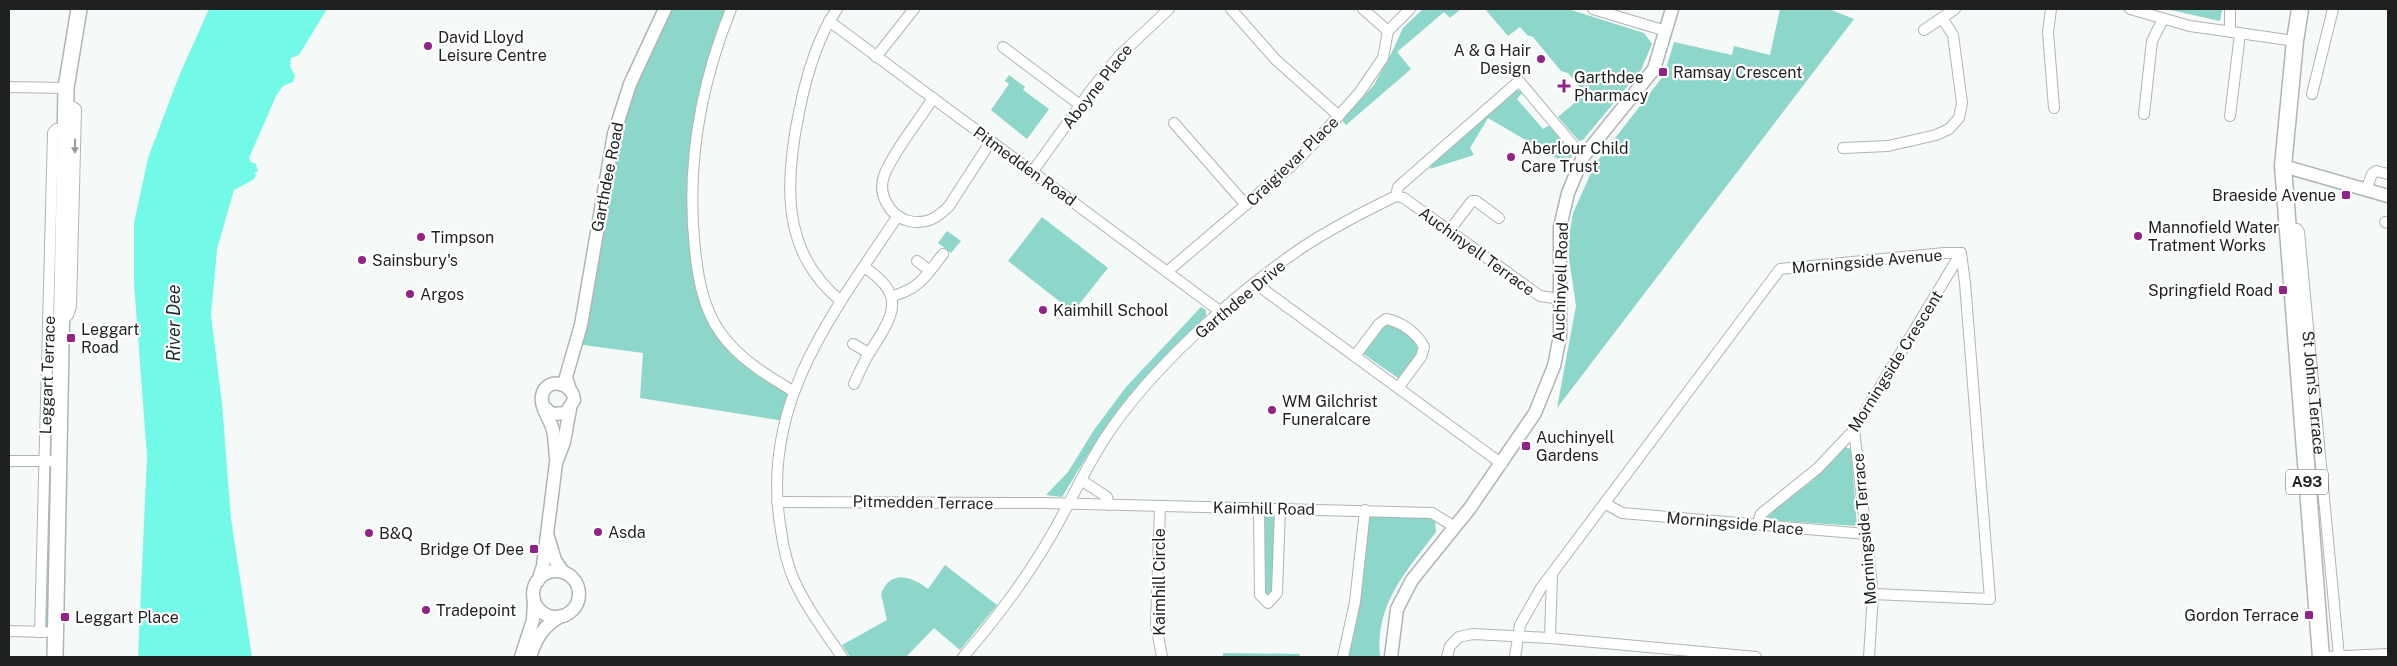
<svg xmlns="http://www.w3.org/2000/svg" width="2397" height="666" font-family="'Public Sans',sans-serif">
<style>
.green{fill:#8dd6ca}
.water{fill:#73f9e7}
.lines{fill:none;stroke-linecap:round;stroke-linejoin:round}
.minor-casing{stroke:#b0b5b4;stroke-width:12}
.tertiary-casing{stroke:#b0b5b4;stroke-width:15}
.secondary-casing{stroke:#b0b5b4;stroke-width:18}
.primary-casing{stroke:#b0b5b4;stroke-width:19}
.minor{stroke:#fff;stroke-width:10}
.tertiary{stroke:#fff;stroke-width:12}
.secondary{stroke:#fff;stroke-width:15}
.primary{stroke:#fff;stroke-width:16}
.oneway{fill:#9a9b9b}
.poi-dot{fill:#922384;stroke:#fff;stroke-width:2}
.labels{text-anchor:middle;stroke-width:4.5;stroke-linejoin:round;paint-order:stroke}
.shield{fill:#fff;stroke:#626463;stroke-width:1}
.shield-label{font-size:15px;font-weight:bold;fill:#1f2120}
.poi-label{font-size:16px;fill:#1f2120;stroke:#fff;text-anchor:start}
.street-label{font-size:16px;fill:#1f2120;stroke:#fff}
.water-label{font-size:18px;font-style:italic;fill:#182f2c;stroke:#fff}
</style>
<rect width="100%" height="100%" fill="#f5f9f8"/>
<g class="green">
<path d="M 665,9 L 731,9 L 719,41 L 693,175 L 702,293 L 730,345 L 793,391 L 784,421 L 640,398 L 643,353 L 576,344 L 609,154 Z"/>
<path d="M 1423,9 L 1461,9 L 1450,18 L 1444,12 L 1397,52 L 1411,69 L 1346,125 L 1342,120 L 1374,85 L 1393,50 L 1403,28 Z"/>
<path d="M 1485,9 L 1568,9 L 1644,33 L 1652,44 L 1641,70 L 1583,140 L 1579,141 L 1558,117 L 1585,94 L 1568,73 L 1561,71 L 1533,37 L 1527,35 L 1520,27 L 1508,36 Z"/>
<path d="M 1780,9 L 1829,9 L 1854,19 L 1557,408 L 1576,306 L 1569,258 L 1569,236 L 1573,213 L 1595,164 L 1664,75 L 1674,42 L 1732,55 L 1734,46 L 1770,55 Z"/>
<path d="M 2166,9 L 2222,10 L 2220,21 Z"/>
<path d="M 1009,75 L 1025,87 L 1023,90 L 1049,109 L 1027,139 L 991,110 L 1009,84 L 1005,81 Z"/>
<path d="M 1517,90 L 1523,92 L 1517,99 L 1543,129 L 1548,126 L 1553,127 L 1574,151 L 1568,165 L 1488,118 L 1470,148 L 1474,155 L 1430,169 L 1431,163 L 1511,92 Z"/>
<path d="M 58,136 L 52,448 L 51,449 L 49,448 Z"/>
<path d="M 1042,217 L 1108,268 L 1073,312 L 1008,261 Z"/>
<path d="M 947,231 L 961,241 L 951,253 L 938,243 Z"/>
<path d="M 1201,307 L 1206,310 L 1206,316 C 1181,341 1154,365 1132,393 C 1105,425 1084,461 1062,497 L 1046,495 L 1068,472 L 1094,430 L 1126,387 Z"/>
<path d="M 1391,324 L 1416,339 L 1420,351 L 1401,380 L 1362,353 L 1380,328 Z"/>
<path d="M 1845,447 L 1851,449 L 1857,526 L 1768,520 L 1766,515 L 1812,481 Z"/>
<path d="M 49,468 L 52,471 L 48,623 L 46,626 Z"/>
<path d="M 1370,515 L 1429,515 L 1435,520 L 1436,532 C 1406,572 1375,603 1380,657 L 1348,657 Z"/>
<path d="M 1263,516 L 1276,517 L 1275,584 L 1271,596 L 1267,596 L 1263,584 Z"/>
<path d="M 945,565 L 997,605 L 960,650 L 934,628 L 906,657 L 850,657 L 842,645 L 887,620 L 881,594 C 891,569 911,576 928,589 Z"/>
<path d="M 1223,653 L 1300,654 L 1299,657 L 1223,657 Z"/>
</g>
<path class="water" d="M 209,9 L 327,9 L 299,55 L 291,58 L 290,66 L 295,76 L 293,82 L 283,86 L 276,96 L 249,158 L 251,162 L 256,164 L 258,172 L 255,172 L 256,176 L 253,180 L 234,190 L 217,249 L 211,315 L 222,403 L 231,519 L 252,657 L 138,657 L 147,456 L 134,283 L 134,223 L 148,158 L 179,76 Z"/>
<g class="lines">
<g class="minor-casing">
<g id="minor">
<path d="M 731,9 C 700,86 686,167 695,249 C 698,278 703,308 720,332 C 738,358 766,375 793,391"/>
<path d="M 837,9 C 817,38 806,77 799,112 C 785,181 780,252 841,301"/>
<path d="M 1231,9 L 1276,60 L 1339,116"/>
<path d="M 1363,9 L 1388,31"/>
<path d="M 1593,9 L 1666,31"/>
<path d="M 2051,9 L 2048,32 L 2054,108"/>
<path d="M 2130,9 L 2190,26 L 2295,41"/>
<path d="M 2230,9 L 2230,32"/>
<path d="M 829,21 L 1221,312"/>
<path d="M 1924,30 L 1955,9"/>
<path d="M 1388,31 L 1410,9"/>
<path d="M 1003,47 L 1080,105"/>
<path d="M 876,57 L 914,9"/>
<path d="M 9,87 L 66,88"/>
<path d="M 2312,94 L 2333,9"/>
<path d="M 933,98 C 920,119 891,155 884,176 C 877,195 891,217 909,221 C 926,225 937,218 949,206 L 991,141"/>
<path d="M 2144,114 L 2152,41 L 2163,19"/>
<path d="M 2230,116 L 2240,34"/>
<path d="M 1174,123 L 1246,205"/>
<path d="M 1843,148 L 1888,146 L 1936,135 L 1949,129 L 1959,118 L 1962,103 L 1953,35 L 1942,18"/>
<path d="M 1033,171 L 1094,86 L 1120,55 L 1169,9"/>
<path d="M 2366,190 L 2372,174 L 2376,171 L 2388,174"/>
<path d="M 1396,196 L 1404,198 L 1540,296 L 1560,299"/>
<path d="M 2385,222 L 2388,223"/>
<path id="s1" d="M 2287,228 L 2297,229 L 2299,232 L 2339,657"/>
<path d="M 1449,231 L 1472,201 L 1476,201 L 1499,218"/>
<path d="M 917,261 L 930,271"/>
<path d="M 1168,271 L 1289,168 L 1317,140 L 1359,93 L 1383,58 L 1388,31"/>
<path d="M 1256,284 L 1502,464"/>
<path d="M 893,296 C 920,288 926,276 943,254"/>
<path d="M 62,321 L 68,315 L 71,306 L 76,109 L 66,103"/>
<path d="M 853,344 L 869,353"/>
<path d="M 1355,356 L 1379,324 L 1386,319 C 1402,322 1417,333 1424,347 L 1421,357 L 1398,388"/>
<path d="M 854,384 C 859,373 864,361 870,352 C 894,314 907,296 864,267"/>
<path d="M 1854,430 L 1873,594 L 1869,657"/>
<path d="M 9,461 L 51,461"/>
<path d="M 1081,480 L 1107,497 L 1109,505"/>
<path d="M 777,502 L 1045,503 L 1432,513 L 1455,527"/>
<path d="M 1606,504 L 1622,513 L 1866,534"/>
<path d="M 1160,507 L 1156,624 L 1162,657"/>
<path d="M 1259,509 L 1260,595 L 1268,603 L 1277,593 L 1280,509"/>
<path d="M 1757,524 L 1761,514 L 1818,468 L 1854,430 L 1961,253"/>
<path d="M 9,631 L 45,632"/>
<path d="M 40,632 L 53,133 L 56,129 L 65,130"/>
<path d="M 1550,638 L 1552,576"/>
<path d="M 842,657 C 825,632 806,607 794,580 C 785,560 782,538 779,517 C 764,397 835,311 897,217"/>
<path d="M 963,657 C 996,619 1027,578 1052,534 C 1070,503 1085,469 1105,438 C 1151,368 1231,297 1300,249 C 1330,229 1363,212 1396,196 L 1398,187 L 1519,81 L 1583,157"/>
<path d="M 1343,657 L 1355,602 L 1365,510"/>
<path d="M 1447,657 L 1450,646 L 1459,637 L 1473,634 L 1550,638 L 1756,657"/>
<path d="M 1515,657 L 1520,625 L 1541,588 L 1780,269 L 1944,253 L 1961,253 L 1965,283 L 1990,599 L 1873,594"/>
<path d="M 2324,657 L 2388,654"/>
</g>
</g>
<g class="tertiary-casing">
<g id="tertiary">
<path d="M 2283,166 L 2388,196"/>
<path d="M 569,387 L 566,377 L 581,325 L 614,134 L 630,84 L 665,9"/>
<path d="M 544,407 L 552,414 L 566,413 L 574,400 C 573,382 546,376 542,396 C 540,407 550,419 553,430 C 555,439 555,449 556,458"/>
<path d="M 548,537 L 555,560 L 563,572"/>
<circle cx="556" cy="594" r="23"/>
<path d="M 538,581 L 543,566 L 556,463 L 564,442 L 570,409"/>
<path d="M 521,657 L 533,620 L 534,600"/>
<path d="M 530,657 C 536,638 543,626 561,616"/>
<path d="M 1391,657 L 1397,609 L 1412,580 L 1470,508 L 1535,413 L 1554,366 L 1560,336 L 1560,227 L 1568,193 L 1583,157 L 1654,69 L 1672,9"/>
</g>
</g>
<g class="secondary-casing">
<path id="secondary" d="M 55,657 L 66,88 L 79,9"/>
</g>
<g class="primary-casing">
<path id="primary" d="M 2300,9 L 2295,41 L 2283,166 L 2321,657"/>
</g>
<use href="#minor" class="minor"/>
<use href="#tertiary" class="tertiary"/>
<use href="#secondary" class="secondary"/>
<use href="#primary" class="primary"/>
</g>
<defs><path id="oneway-solid" d="M-6-.8H1V-3.2L6.5 0L1 3.2V.8H-6Z" transform="scale(1.25)"/></defs>
<use class="oneway" href="#oneway-solid" transform="translate(75 146) rotate(91)"/>
<g class="poi-dot">
<circle cx="428" cy="46" r="5"/>
<circle cx="1541" cy="59" r="5"/>
<rect x="1658" y="67" width="10" height="10" rx="2.5"/>
<path d="M1561.5 78.5h5v5h5v5h-5v5h-5v-5h-5v-5h5z"/>
<circle cx="1511" cy="157" r="5"/>
<rect x="2341" y="190" width="10" height="10" rx="2.5"/>
<circle cx="2138" cy="236" r="5"/>
<circle cx="421" cy="237" r="5"/>
<circle cx="362" cy="260" r="5"/>
<rect x="2278" y="285" width="10" height="10" rx="2.5"/>
<circle cx="410" cy="294" r="5"/>
<circle cx="1043" cy="310" r="5"/>
<rect x="66" y="333" width="10" height="10" rx="2.5"/>
<circle cx="1272" cy="410" r="5"/>
<rect x="1521" y="441" width="10" height="10" rx="2.5"/>
<circle cx="598" cy="532" r="5"/>
<circle cx="369" cy="533" r="5"/>
<rect x="529" y="544" width="10" height="10" rx="2.5"/>
<circle cx="426" cy="610" r="5"/>
<rect x="2304" y="610" width="10" height="10" rx="2.5"/>
<rect x="60" y="612" width="10" height="10" rx="2.5"/>
</g>
<g class="labels">
<rect class="shield" x="2286" y="469.5" width="42" height="25" rx="4"/>
<g class="shield-label">
<text x="2307" y="487">A93</text>
</g>
<g class="poi-label">
<text x="438" y="43">David Lloyd<tspan x="438" dy="18">Leisure Centre</tspan></text>
<text x="1531" y="56" text-anchor="end">A &amp; G Hair<tspan x="1531" dy="18">Design</tspan></text>
<text x="1673" y="78">Ramsay Crescent</text>
<text x="1574" y="83">Garthdee<tspan x="1574" dy="18">Pharmacy</tspan></text>
<text x="1521" y="154">Aberlour Child<tspan x="1521" dy="18">Care Trust</tspan></text>
<text x="2336" y="201" text-anchor="end">Braeside Avenue</text>
<text x="2148" y="233">Mannofield Water<tspan x="2148" dy="18">Tratment Works</tspan></text>
<text x="431" y="243">Timpson</text>
<text x="372" y="266">Sainsbury's</text>
<text x="2273" y="296" text-anchor="end">Springfield Road</text>
<text x="420" y="300">Argos</text>
<text x="1053" y="316">Kaimhill School</text>
<text x="81" y="335">Leggart<tspan x="81" dy="18">Road</tspan></text>
<text x="1282" y="407">WM Gilchrist<tspan x="1282" dy="18">Funeralcare</tspan></text>
<text x="1536" y="443">Auchinyell<tspan x="1536" dy="18">Gardens</tspan></text>
<text x="608" y="538">Asda</text>
<text x="379" y="539">B&amp;Q</text>
<text x="524" y="555" text-anchor="end">Bridge Of Dee</text>
<text x="436" y="616">Tradepoint</text>
<text x="2299" y="621" text-anchor="end">Gordon Terrace</text>
<text x="75" y="623">Leggart Place</text>
</g>
<g class="street-label">
<text transform="translate(1097 86) rotate(-52)" y="6">Aboyne Place</text>
<text transform="translate(1292 161) rotate(-44)" y="6">Craigievar Place</text>
<text transform="translate(1025 166) rotate(36)" y="6">Pitmedden Road</text>
<text transform="translate(607 177) rotate(-79)" y="6">Garthdee Road</text>
<text transform="translate(1477 251) rotate(36)" y="6">Auchinyell Terrace</text>
<text transform="translate(1867 261) rotate(-5)" y="6">Morningside Avenue</text>
<text transform="translate(1560 282) rotate(-88)" y="6">Auchinyell Road</text>
<text transform="translate(1240 299) rotate(-40)" y="6">Garthdee Drive</text>
<text transform="translate(1895 361) rotate(-58)" y="6">Morningside Crescent</text>
<text transform="translate(47 375) rotate(-88)" y="6">Leggart Terrace</text>
<text dy="6" stroke="none"><textPath href="#s1" startOffset="175">St John's Terrace</textPath></text>
<text transform="translate(923 502) rotate(1)" y="6">Pitmedden Terrace</text>
<text transform="translate(1264 508) rotate(1)" y="6">Kaimhill Road</text>
<text transform="translate(1735 523) rotate(5)" y="6">Morningside Place</text>
<text transform="translate(1864 529) rotate(-95)" y="6">Morningside Terrace</text>
<text transform="translate(1159 582) rotate(-90)" y="6">Kaimhill Circle</text>
</g>
<g class="water-label">
<text transform="translate(174 323) rotate(-90)" y="6">River Dee</text>
</g>
</g>
<rect width="2397" height="666" fill="none" stroke="#1f2120" stroke-width="20"/>
</svg>
